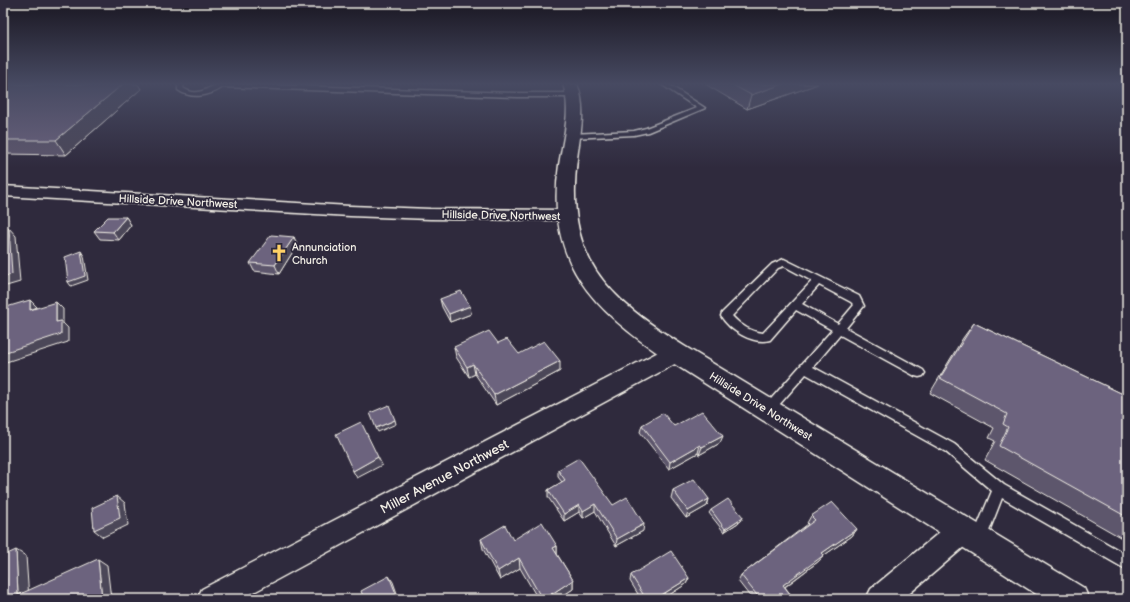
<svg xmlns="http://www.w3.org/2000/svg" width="1130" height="602" font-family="'Balsamiq Sans',sans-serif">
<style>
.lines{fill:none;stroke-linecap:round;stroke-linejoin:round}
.lane-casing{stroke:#f4f1e8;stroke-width:3}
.street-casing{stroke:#f4f1e8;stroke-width:3}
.secondary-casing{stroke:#f4f1e8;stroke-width:3}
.lane{fill:#2f2a3d;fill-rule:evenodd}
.street{fill:#2f2a3d;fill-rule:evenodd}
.secondary{fill:#2f2a3d;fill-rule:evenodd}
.wall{fill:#5d566c;stroke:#f4f1e8}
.shaded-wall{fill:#4c4658;stroke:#f4f1e8}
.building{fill:#6c647e;stroke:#f4f1e8}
.labels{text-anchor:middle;stroke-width:3.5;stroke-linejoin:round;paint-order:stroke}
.street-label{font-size:11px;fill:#f4f1e8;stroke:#2f2a3d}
.poi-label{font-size:11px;fill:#f4f1e8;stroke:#2f2a3d;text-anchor:start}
.near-street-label{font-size:13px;fill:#f4f1e8;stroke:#2f2a3d}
</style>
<rect width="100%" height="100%" fill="#2f2a3d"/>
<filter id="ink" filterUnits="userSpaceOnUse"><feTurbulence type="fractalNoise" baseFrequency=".025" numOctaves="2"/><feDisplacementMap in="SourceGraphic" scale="8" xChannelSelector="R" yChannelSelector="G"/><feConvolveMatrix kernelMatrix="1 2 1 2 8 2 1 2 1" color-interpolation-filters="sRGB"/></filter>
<g filter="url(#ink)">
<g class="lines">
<g class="lane-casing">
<g id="lane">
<path d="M 178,84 L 184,84 L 183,88 C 200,99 208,85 221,84 C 227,83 234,84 241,84 L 518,93 L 573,93 L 576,95 L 573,97 L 518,97 L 223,87 C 209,96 192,100 178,90 Z"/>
<path d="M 661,84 L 668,84 L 705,108 L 648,132 L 634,135 L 571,138 L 567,136 L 571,134 L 634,131 L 646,128 L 697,108 Z"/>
<path d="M 784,259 L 859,296 L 864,306 L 846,328 L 923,370 L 925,373 L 923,376 L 919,377 L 915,376 L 840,335 L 813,367 L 954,444 L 1004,485 L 1127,555 L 1127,570 L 1002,498 L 984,544 L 979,546 L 974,544 L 972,539 L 992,491 L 946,452 L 806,374 L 772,413 L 768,415 L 764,413 L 762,410 L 764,407 L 832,330 L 796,310 L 770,340 C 753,345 729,330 721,316 L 722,313 L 772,264 ZM 784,266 L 812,281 L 763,333 C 751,332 740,325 732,316 L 778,268 ZM 819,285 L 851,302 L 854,305 L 838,324 L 802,304 Z"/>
</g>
</g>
<g class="street-casing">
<g id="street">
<path d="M 3,186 L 350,206 L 430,209 L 566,210 L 572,211 L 575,215 L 572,219 L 566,220 L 430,219 L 350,216 L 3,196 Z"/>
<path d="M 676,345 L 684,347 L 687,353 L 684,359 L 241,599 L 197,599 L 202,589 L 668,347 Z"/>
<path d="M 962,518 L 972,522 L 976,531 L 972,540 L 903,599 L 866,599 L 871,589 L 952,522 Z"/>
</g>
</g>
<g class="secondary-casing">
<path id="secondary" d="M 563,84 L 577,84 C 587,107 580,134 577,159 C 565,259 605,296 684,346 L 1084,588 L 1089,599 L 1044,599 L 668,360 C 592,309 545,262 559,165 C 563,139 572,110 563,84 Z"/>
</g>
<use href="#lane" class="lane"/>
<use href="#street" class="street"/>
<use href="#secondary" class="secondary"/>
</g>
<g class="wall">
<path d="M 3,84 L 138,84 L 141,89 L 66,155 L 3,154 Z"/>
<path d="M 705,84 L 818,84 L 747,109 Z"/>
<path d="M 126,217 L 131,225 L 119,240 L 100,239 L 94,231 Z"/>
<path d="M 294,237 L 297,245 L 279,274 L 254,271 L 250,263 Z"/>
<path d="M 440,299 L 470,306 L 471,314 L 450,322 L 442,307 Z"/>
<path d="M 974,323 L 1127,396 L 1127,541 L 985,460 L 995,441 L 989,438 L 994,428 L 930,393 L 963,338 Z"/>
<path d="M 454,347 L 519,354 L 560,371 L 496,405 L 475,374 L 469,377 L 456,357 Z"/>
<path d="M 642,425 L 674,426 L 720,443 L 699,455 L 698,453 L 669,469 L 640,432 Z"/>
<path d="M 558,470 L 613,505 L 643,531 L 616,546 L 595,511 L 583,518 L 579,512 L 564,521 L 548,497 L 548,490 L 562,482 L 558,477 Z"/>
<path d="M 673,490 L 709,499 L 707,506 L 686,518 L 671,498 Z"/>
<path d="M 711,510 L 743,517 L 741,521 L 724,532 L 709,513 Z"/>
<path d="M 811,516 L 857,529 L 852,536 L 823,556 L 819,561 L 785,587 L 794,599 L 752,599 L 738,581 L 741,575 L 808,524 L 807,523 Z"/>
<path d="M 481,539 L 513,540 L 557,546 L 557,554 L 573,580 L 573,589 L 558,599 L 538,599 L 520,568 L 500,580 L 483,549 Z"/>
<path d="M 631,575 L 689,578 L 686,584 L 663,599 L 641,599 L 630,581 Z"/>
</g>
<g class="shaded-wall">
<path d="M 123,84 L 138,84 L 141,89 L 66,155 L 56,140 Z"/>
<path d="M 783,84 L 818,84 L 747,109 L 751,95 Z"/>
<path d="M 126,217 L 131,225 L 119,240 L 113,232 Z"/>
<path d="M 9,228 L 16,236 L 20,282 L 3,287 L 3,277 Z"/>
<path d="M 294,237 L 297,245 L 279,274 L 275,265 Z"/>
<path d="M 81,251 L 84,256 L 88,280 L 71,286 L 68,282 Z"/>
<path d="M 30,300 L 37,307 L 30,310 Z"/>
<path d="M 56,302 L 63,309 L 63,323 L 68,328 L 68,342 L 3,363 L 3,353 L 56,322 Z"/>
<path d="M 470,306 L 471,314 L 450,322 L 449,314 Z"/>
<path d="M 560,361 L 560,371 L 496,405 L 494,395 Z"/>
<path d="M 473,364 L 475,374 L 469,377 L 467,367 Z"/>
<path d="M 395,420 L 396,424 L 378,432 L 376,428 Z"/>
<path d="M 723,436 L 720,443 L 699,455 L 702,447 Z"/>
<path d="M 700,445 L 698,453 L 669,469 L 670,462 Z"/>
<path d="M 378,457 L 382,465 L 357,478 L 353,471 Z"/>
<path d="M 117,496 L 125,503 L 128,525 L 103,537 L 94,530 Z"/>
<path d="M 709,499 L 707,506 L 686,518 L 688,511 Z"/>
<path d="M 595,504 L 595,511 L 583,518 L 583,511 Z"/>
<path d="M 579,505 L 579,512 L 564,521 L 564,514 Z"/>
<path d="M 743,517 L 741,521 L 724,532 L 725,529 Z"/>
<path d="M 644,524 L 643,531 L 616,546 L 617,539 Z"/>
<path d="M 857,529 L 852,536 L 823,556 L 819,561 L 779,591 L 783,585 L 822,553 Z"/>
<path d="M 557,546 L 557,555 L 553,548 Z"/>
<path d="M 16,550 L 26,556 L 29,599 L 18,595 Z"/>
<path d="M 519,558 L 520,568 L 500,580 L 498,571 Z"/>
<path d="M 98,559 L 107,565 L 111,599 L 102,599 Z"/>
<path d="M 389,576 L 393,582 L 399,599 L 392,599 Z"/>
<path d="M 6,578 L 17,584 L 3,591 L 3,580 Z"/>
<path d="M 689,578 L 686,584 L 663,599 L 655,599 Z"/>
<path d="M 573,580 L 573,589 L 558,599 L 544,599 Z"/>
</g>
<g class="building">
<path d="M 3,84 L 123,84 L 56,140 L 3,140 Z"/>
<path d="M 731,84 L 783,84 L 751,95 Z"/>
<path d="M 108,217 L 126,217 L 113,232 L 94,231 Z"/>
<path d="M 9,228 L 12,274 L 3,277 L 3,230 Z"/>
<path d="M 271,235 L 294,237 L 275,265 L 250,263 Z"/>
<path d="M 81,251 L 85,276 L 68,282 L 65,257 Z"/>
<path d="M 461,291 L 470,306 L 449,314 L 440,299 Z"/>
<path d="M 30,300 L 30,310 L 56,302 L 56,322 L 61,321 L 61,334 L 3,353 L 3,308 Z"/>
<path d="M 974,323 L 1127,396 L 1127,517 L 999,446 L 1008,427 L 1003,424 L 1007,414 L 940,378 Z"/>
<path d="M 489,331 L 498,343 L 507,339 L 519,354 L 544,341 L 560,361 L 494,395 L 473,364 L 467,367 L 454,347 Z"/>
<path d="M 389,405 L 395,420 L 376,428 L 370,413 Z"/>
<path d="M 702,411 L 723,436 L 702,447 L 700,445 L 670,462 L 642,425 L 663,413 L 674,426 Z"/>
<path d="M 361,422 L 378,457 L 353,471 L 336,434 Z"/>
<path d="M 579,458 L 613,505 L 627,497 L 644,524 L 617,539 L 595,504 L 583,511 L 579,505 L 564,514 L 548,490 L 565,480 L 558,470 Z"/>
<path d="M 694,479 L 709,499 L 688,511 L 673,490 Z"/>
<path d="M 117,496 L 120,518 L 94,530 L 92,508 Z"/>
<path d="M 728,499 L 743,517 L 725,529 L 711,510 Z"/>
<path d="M 832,502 L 857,529 L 822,553 L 824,555 L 783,585 L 794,599 L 760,599 L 741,575 L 815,520 L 811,516 Z"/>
<path d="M 542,522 L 557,546 L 553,548 L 573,580 L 544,599 L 542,599 L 519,558 L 498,571 L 481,539 L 505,525 L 513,540 Z"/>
<path d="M 16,550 L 18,595 L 98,559 L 102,599 L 6,599 L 6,578 L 3,580 L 3,556 Z"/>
<path d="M 671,551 L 689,578 L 655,599 L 646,599 L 631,575 Z"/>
<path d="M 389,576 L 397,596 L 392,599 L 364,599 L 361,591 Z"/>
</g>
</g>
<linearGradient id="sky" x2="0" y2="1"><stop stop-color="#1a1722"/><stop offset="0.5" stop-color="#474a62"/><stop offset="1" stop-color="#474a62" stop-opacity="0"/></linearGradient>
<rect width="1130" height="168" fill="url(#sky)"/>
<defs>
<g id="church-bare" transform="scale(1.38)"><path d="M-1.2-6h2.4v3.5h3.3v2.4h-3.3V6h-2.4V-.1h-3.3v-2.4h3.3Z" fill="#ffd166" stroke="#2f2a3d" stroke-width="2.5" paint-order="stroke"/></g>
</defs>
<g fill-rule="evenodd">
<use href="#church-bare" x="279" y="253"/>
</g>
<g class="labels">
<g class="street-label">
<text transform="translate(178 201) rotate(3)" y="4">Hillside Drive Northwest</text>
<text transform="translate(501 215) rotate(1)" y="4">Hillside Drive Northwest</text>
<text transform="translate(761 406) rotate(32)" y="4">Hillside Drive Northwest</text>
</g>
<g class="poi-label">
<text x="292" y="251">Annunciation<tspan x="292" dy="13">Church</tspan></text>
</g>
<g class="near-street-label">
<text transform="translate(444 476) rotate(-28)" y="5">Miller Avenue Northwest</text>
</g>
</g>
<rect width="1130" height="602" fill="none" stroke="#2f2a3d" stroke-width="16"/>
<rect x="8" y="8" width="1114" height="586" fill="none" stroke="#f4f1e8" stroke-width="1.5" filter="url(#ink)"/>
</svg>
